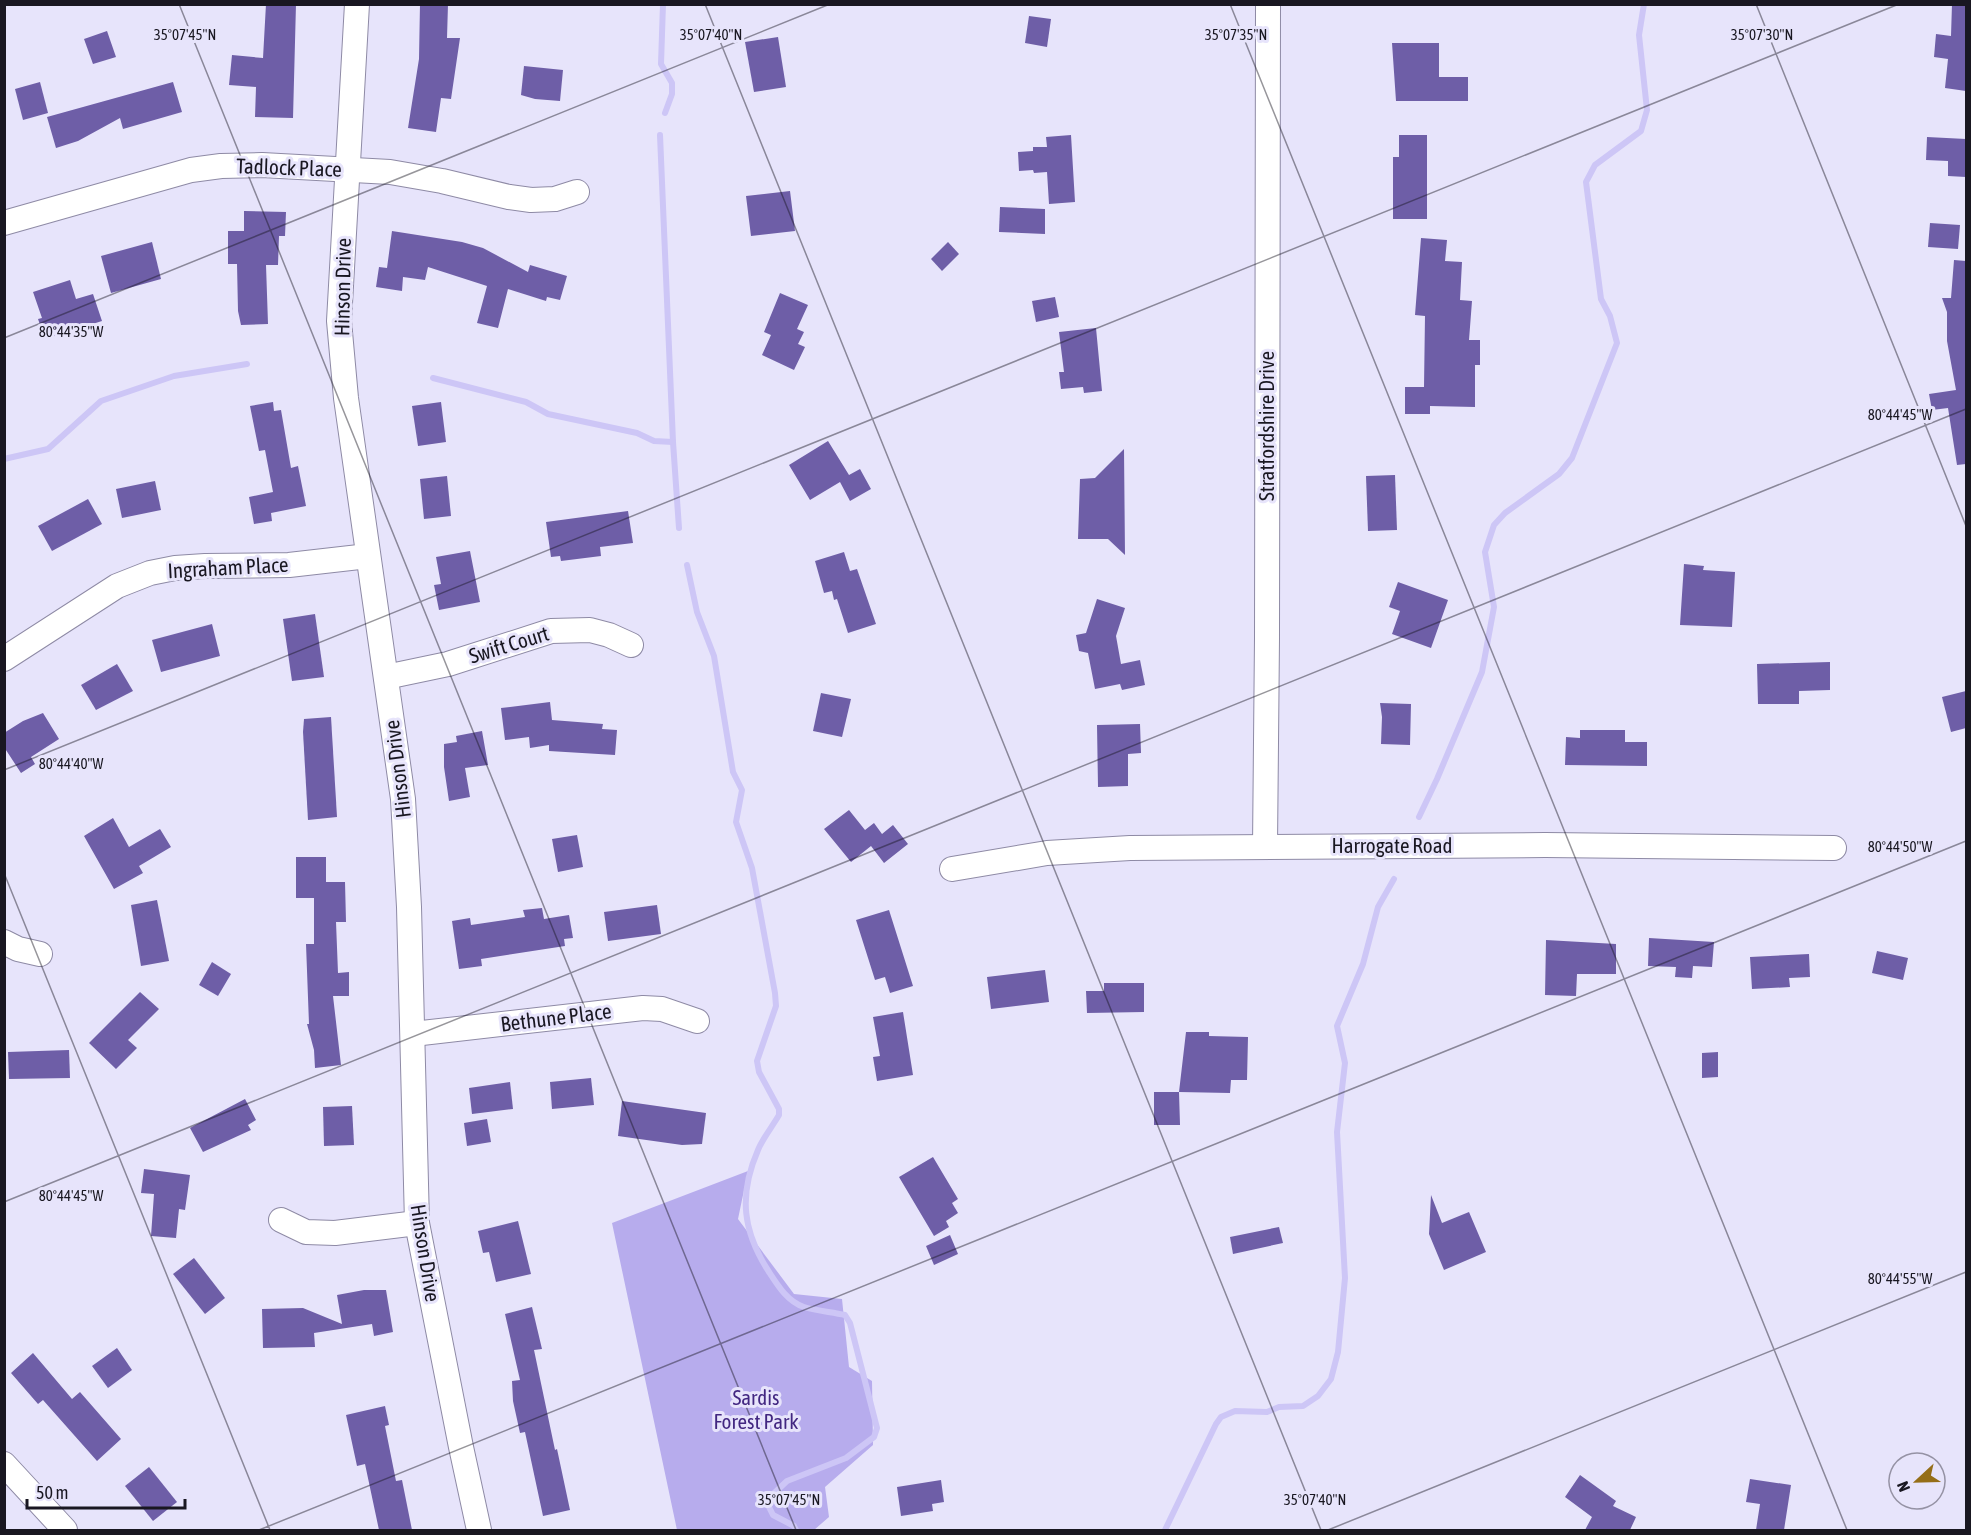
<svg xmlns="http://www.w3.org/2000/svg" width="1971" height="1535" font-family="'Asap Condensed',sans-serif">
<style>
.green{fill:#b7aced}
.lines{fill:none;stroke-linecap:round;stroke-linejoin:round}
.stream{stroke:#cdc6f6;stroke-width:6}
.building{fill:#6e5ea7}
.minor-casing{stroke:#8e8aa5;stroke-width:26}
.minor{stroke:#fff;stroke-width:24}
.ticks{fill:none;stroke:#191721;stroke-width:1.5;stroke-opacity:0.45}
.labels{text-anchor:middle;stroke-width:6;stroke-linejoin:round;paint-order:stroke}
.street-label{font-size:21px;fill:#191721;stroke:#e7e4fb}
.park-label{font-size:21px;fill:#422781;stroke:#e7e4fb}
.ticks-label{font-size:15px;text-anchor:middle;fill:#191721;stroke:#e7e4fb;stroke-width:6;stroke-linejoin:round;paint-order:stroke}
</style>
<rect width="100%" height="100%" fill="#e7e4fb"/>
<path class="green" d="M 748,1171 L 738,1219 L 794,1294 L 842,1299 L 849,1367 L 872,1381 L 873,1445 L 825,1487 L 829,1517 L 814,1530 L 677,1530 L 612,1223 Z"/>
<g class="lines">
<g class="stream">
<path d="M 663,4 L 661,64 L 672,83 L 672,94 L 665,113"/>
<path d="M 660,135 L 673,442 L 679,528"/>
<path d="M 433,378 L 526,402 L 548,414 L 637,433 L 654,441 L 673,442"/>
<path d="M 4,459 L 48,449 L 101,401 L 174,376 L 247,364"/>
<path d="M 687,565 L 697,612 L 714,656 L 733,772 L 742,790 L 736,822 L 752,868 L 775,993 L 776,1006 L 757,1061 L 759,1072 L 779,1109 L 779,1115 C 772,1127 763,1138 758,1150 C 738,1196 743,1232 769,1272 C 778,1286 788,1302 804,1307 C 817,1311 832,1312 845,1315 L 850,1323 L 877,1428 L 874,1437 L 846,1458 L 787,1481 L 770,1497 L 768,1505 L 773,1515 L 794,1526 L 796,1530"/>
<path d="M 1419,817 L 1437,779 L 1482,672 L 1494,607 L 1485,552 L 1494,525 L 1505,513 L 1559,474 L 1572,458 L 1617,343 L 1610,316 L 1601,299 L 1586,182 L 1595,165 L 1641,131 L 1647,110 L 1639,35 L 1644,4"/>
<path d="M 1165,1530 L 1216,1424 L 1221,1417 L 1235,1411 L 1267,1412 L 1279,1407 L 1303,1406 L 1318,1396 L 1331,1379 L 1338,1352 L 1345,1278 L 1337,1132 L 1345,1063 L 1337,1026 L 1363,964 L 1378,907 L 1394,879"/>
</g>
</g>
<g class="building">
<path d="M 266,4 L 296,4 L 293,118 L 255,117 L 256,87 L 229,85 L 232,55 L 263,58 Z"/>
<path d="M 420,4 L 448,4 L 447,38 L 460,38 L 451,99 L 441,98 L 436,132 L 408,128 L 419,59 Z"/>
<path d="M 1952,4 L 1966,4 L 1966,91 L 1945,88 L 1948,59 L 1934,57 L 1936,34 L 1951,36 Z"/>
<path d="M 1029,16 L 1051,19 L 1047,47 L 1025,43 Z"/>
<path d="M 107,31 L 116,57 L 93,64 L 84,39 Z"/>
<path d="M 778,37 L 786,87 L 754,92 L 745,42 Z"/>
<path d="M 1392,43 L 1439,43 L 1439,77 L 1468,77 L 1468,101 L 1396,101 Z"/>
<path d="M 524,66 L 563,70 L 560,101 L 535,99 L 521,95 Z"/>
<path d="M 40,82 L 48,113 L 23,120 L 15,89 Z"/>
<path d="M 173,82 L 182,112 L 123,129 L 120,118 L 78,141 L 56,148 L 47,117 Z"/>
<path d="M 1071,135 L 1075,202 L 1049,204 L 1047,172 L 1034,173 L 1033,170 L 1019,171 L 1018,152 L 1033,151 L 1033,147 L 1047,147 L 1046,137 Z"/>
<path d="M 1399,135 L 1427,135 L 1427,219 L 1393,219 L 1393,157 L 1399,157 Z"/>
<path d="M 1927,137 L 1966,139 L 1966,177 L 1948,176 L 1948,161 L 1926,160 Z"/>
<path d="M 790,191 L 795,231 L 751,236 L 746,196 Z"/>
<path d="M 1000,207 L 1045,209 L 1045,234 L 999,232 Z"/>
<path d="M 244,211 L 286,212 L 285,236 L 279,236 L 278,265 L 266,265 L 268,324 L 241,325 L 238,311 L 237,264 L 228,264 L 228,231 L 244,231 Z"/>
<path d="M 1930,223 L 1960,225 L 1958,249 L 1928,247 Z"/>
<path d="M 392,231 L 462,242 L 483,248 L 528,272 L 530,265 L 567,276 L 560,300 L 547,297 L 546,301 L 508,289 L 498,328 L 477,323 L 487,286 L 428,267 L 425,280 L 403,277 L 402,291 L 376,287 L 379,267 L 387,268 Z"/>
<path d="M 1421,238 L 1447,240 L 1445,261 L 1462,262 L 1460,300 L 1472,301 L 1469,340 L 1480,340 L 1480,365 L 1475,365 L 1475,407 L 1430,406 L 1430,414 L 1405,414 L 1405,387 L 1424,387 L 1425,316 L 1415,315 Z"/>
<path d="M 152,242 L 161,279 L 111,293 L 101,256 Z"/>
<path d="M 948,242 L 959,254 L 942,271 L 931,259 Z"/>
<path d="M 1954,260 L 1966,261 L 1966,464 L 1957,465 L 1948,408 L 1932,410 L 1929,394 L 1956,390 L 1947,341 L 1947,312 L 1942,298 L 1951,298 Z"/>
<path d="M 70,280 L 76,299 L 93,294 L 102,321 L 45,339 L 38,319 L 42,318 L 33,292 Z"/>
<path d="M 780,293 L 808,305 L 797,329 L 804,332 L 798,344 L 805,347 L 794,370 L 762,355 L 771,335 L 764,332 Z"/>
<path d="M 1055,297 L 1059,317 L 1036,322 L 1032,301 Z"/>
<path d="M 1096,328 L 1102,391 L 1084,393 L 1083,387 L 1061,389 L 1059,372 L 1064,372 L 1059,332 Z"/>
<path d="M 273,402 L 274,411 L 281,410 L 291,468 L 298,466 L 306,506 L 271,513 L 272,521 L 254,524 L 249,497 L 273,492 L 265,450 L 259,451 L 250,406 Z"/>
<path d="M 441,402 L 446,442 L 418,446 L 412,406 Z"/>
<path d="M 828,441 L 849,475 L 860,469 L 871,489 L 850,501 L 840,482 L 810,500 L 789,465 Z"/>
<path d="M 1124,449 L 1125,555 L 1108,539 L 1078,539 L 1080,479 L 1095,478 Z"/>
<path d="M 1395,475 L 1397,530 L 1368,531 L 1366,476 Z"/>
<path d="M 447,476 L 451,516 L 424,519 L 420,479 Z"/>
<path d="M 155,481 L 161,510 L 122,518 L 116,489 Z"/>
<path d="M 88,499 L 102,524 L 52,551 L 38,526 Z"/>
<path d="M 628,511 L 633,543 L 600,547 L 601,556 L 561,561 L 560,556 L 551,557 L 546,522 Z"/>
<path d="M 470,551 L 480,602 L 439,610 L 434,585 L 441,584 L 436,557 Z"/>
<path d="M 844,552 L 850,571 L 857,569 L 876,624 L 848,633 L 837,599 L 834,600 L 832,591 L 824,593 L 815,561 Z"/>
<path d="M 1684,564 L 1704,566 L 1703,570 L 1735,572 L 1732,627 L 1680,625 Z"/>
<path d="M 1398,582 L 1448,600 L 1431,648 L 1392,634 L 1400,611 L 1389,607 Z"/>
<path d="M 1097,599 L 1125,608 L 1116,636 L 1121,664 L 1140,660 L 1145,685 L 1122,690 L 1120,684 L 1095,689 L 1088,653 L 1079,651 L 1076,635 L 1086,633 Z"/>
<path d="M 315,614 L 324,677 L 292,681 L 283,619 Z"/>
<path d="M 212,624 L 220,656 L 161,672 L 152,640 Z"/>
<path d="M 1830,662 L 1830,690 L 1799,691 L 1799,704 L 1758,704 L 1757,664 Z"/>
<path d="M 117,664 L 133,691 L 96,710 L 81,685 Z"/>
<path d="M 1966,691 L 1966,728 L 1951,732 L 1942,697 Z"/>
<path d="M 821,693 L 851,699 L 842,737 L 813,731 Z"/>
<path d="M 550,702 L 552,720 L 603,724 L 602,729 L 617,730 L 615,755 L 549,751 L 549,745 L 530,748 L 529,737 L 505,740 L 501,708 Z"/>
<path d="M 1380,703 L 1411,704 L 1410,745 L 1381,744 L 1382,717 Z"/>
<path d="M 43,713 L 59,739 L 31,757 L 35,764 L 21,773 L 4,747 L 4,733 L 23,721 Z"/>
<path d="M 331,717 L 337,817 L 308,820 L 303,732 L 304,719 Z"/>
<path d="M 1140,724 L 1141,753 L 1128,754 L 1128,786 L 1098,787 L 1097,725 Z"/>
<path d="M 1580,730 L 1625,730 L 1625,742 L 1647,742 L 1647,766 L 1565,765 L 1566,737 L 1580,738 Z"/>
<path d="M 482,731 L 488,765 L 465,768 L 470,797 L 449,801 L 444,767 L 444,744 L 457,742 L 456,736 Z"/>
<path d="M 849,810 L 865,830 L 874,823 L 882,834 L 893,825 L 908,844 L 884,863 L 871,846 L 851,862 L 824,829 Z"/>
<path d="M 113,818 L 129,847 L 160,829 L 171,847 L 139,866 L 143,873 L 114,889 L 84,836 Z"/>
<path d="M 577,835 L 583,867 L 558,872 L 552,839 Z"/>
<path d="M 296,857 L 326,857 L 326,882 L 345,882 L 346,922 L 336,922 L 338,973 L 349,972 L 349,996 L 333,996 L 341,1065 L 315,1068 L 314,1050 L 307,1024 L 309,1024 L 306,944 L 314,944 L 314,898 L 296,898 Z"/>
<path d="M 157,900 L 169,961 L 141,966 L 131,905 Z"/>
<path d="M 657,905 L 661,934 L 608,941 L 604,912 Z"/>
<path d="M 542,908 L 544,919 L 569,915 L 573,938 L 564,939 L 565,946 L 481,959 L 482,966 L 459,969 L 452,921 L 470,918 L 471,925 L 525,917 L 523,910 Z"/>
<path d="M 889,910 L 913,986 L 890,993 L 885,977 L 875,980 L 856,920 Z"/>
<path d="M 1649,938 L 1714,942 L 1712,967 L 1693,966 L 1692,978 L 1675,977 L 1676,967 L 1648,966 Z"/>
<path d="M 1546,940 L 1616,944 L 1616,974 L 1577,974 L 1576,996 L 1545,995 Z"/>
<path d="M 1877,951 L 1908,958 L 1903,980 L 1872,973 Z"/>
<path d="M 1809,954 L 1810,977 L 1789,978 L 1790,987 L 1752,989 L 1750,957 Z"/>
<path d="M 212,962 L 231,974 L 218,996 L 199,985 Z"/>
<path d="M 1045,970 L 1049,1002 L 991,1009 L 987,977 Z"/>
<path d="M 1104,983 L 1144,983 L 1144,1012 L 1087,1013 L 1086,991 L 1104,991 Z"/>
<path d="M 140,992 L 159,1009 L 128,1040 L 137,1048 L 116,1069 L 89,1043 Z"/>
<path d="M 903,1012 L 913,1075 L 877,1081 L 873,1057 L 880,1056 L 873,1017 Z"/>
<path d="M 1186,1032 L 1209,1032 L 1209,1036 L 1248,1037 L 1247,1080 L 1231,1080 L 1230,1093 L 1179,1092 Z"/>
<path d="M 69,1050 L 70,1078 L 9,1079 L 8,1052 Z"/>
<path d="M 1718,1052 L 1718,1077 L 1702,1078 L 1702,1053 Z"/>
<path d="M 591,1078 L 594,1105 L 552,1109 L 550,1082 Z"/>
<path d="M 510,1082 L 513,1109 L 472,1114 L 469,1088 Z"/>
<path d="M 1154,1092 L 1179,1092 L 1180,1125 L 1154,1125 Z"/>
<path d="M 245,1099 L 256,1120 L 248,1125 L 251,1130 L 203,1152 L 190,1128 Z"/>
<path d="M 622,1101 L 706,1113 L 702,1144 L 682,1145 L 618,1136 Z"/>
<path d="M 352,1106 L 354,1145 L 324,1146 L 323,1107 Z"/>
<path d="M 487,1119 L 491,1142 L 467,1146 L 464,1123 Z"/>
<path d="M 933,1157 L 958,1199 L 952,1203 L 958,1213 L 946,1221 L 949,1227 L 934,1236 L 899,1177 Z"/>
<path d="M 144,1169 L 190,1175 L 185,1210 L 179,1209 L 176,1238 L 151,1236 L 154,1194 L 141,1193 Z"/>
<path d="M 1431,1195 L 1442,1223 L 1469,1212 L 1486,1252 L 1444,1270 L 1429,1234 Z"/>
<path d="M 518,1221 L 531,1274 L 496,1282 L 489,1252 L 483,1253 L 478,1231 Z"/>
<path d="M 1279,1227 L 1283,1243 L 1233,1254 L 1230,1237 Z"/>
<path d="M 950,1235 L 958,1254 L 934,1265 L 926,1246 Z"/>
<path d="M 194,1258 L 225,1298 L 205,1314 L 173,1274 Z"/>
<path d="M 364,1290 L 386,1290 L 393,1332 L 374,1336 L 372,1324 L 314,1333 L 315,1347 L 263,1348 L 262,1309 L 303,1308 L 342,1324 L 337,1295 Z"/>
<path d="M 532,1307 L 542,1349 L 534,1350 L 555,1450 L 557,1449 L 570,1510 L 543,1516 L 525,1432 L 520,1433 L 513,1401 L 512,1381 L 520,1380 L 505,1314 Z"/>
<path d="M 117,1348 L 132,1370 L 108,1388 L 92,1366 Z"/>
<path d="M 33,1353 L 72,1399 L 80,1392 L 121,1439 L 97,1461 L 43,1400 L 38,1404 L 11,1373 Z"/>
<path d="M 385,1406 L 389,1425 L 385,1426 L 396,1481 L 402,1480 L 412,1530 L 379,1530 L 365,1464 L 357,1466 L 346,1415 Z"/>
<path d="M 149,1467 L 177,1502 L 153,1521 L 125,1486 Z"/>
<path d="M 1580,1475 L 1616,1501 L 1613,1506 L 1636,1517 L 1630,1530 L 1585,1530 L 1592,1517 L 1565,1497 Z"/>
<path d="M 1750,1479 L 1791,1485 L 1784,1530 L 1756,1530 L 1760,1504 L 1746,1502 Z"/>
<path d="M 941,1480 L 944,1502 L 932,1504 L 933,1511 L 901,1516 L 897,1487 Z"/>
</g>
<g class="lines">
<g class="minor-casing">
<g id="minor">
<path d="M 357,4 L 339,321 L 346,398 L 403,799 L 409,907 L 417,1223 L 461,1447 L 479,1530"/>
<path d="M 4,223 L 191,170 L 221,166 L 262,165 L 390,172 L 442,181 L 509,197 L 531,200 L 555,199 L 577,192"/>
<path d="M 4,659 L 117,586 L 150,573 L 175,568 L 205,566 L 289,565 L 368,556"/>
<path d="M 386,677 L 448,664 L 551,631 L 590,630 L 609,635 L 631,645"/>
<path d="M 1265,847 L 1267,638 L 1268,4"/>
<path d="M 952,869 L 1047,853 L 1130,848 L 1545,845 L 1834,848"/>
<path d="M 4,942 L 18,949 L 40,954"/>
<path d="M 413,1034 L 643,1008 L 662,1009 L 697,1021"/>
<path d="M 281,1220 L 306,1232 L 335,1233 L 417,1223"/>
<path d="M 4,1464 L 65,1530"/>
</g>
</g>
<use href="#minor" class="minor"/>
</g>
<path class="ticks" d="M 179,4 L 796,1530M 705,4 L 1321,1530M 1230,4 L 1847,1530M 1756,4 L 1966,526M 4,338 L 830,4M 4,770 L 1899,4M 4,873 L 270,1530M 4,1202 L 1966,409M 259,1530 L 1966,841M 1328,1530 L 1966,1272"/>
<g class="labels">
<g class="street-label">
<text transform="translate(289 168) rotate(2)" y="7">Tadlock Place</text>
<text transform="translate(343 287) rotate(-89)" y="7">Hinson Drive</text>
<text transform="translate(1267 426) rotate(-90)" y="7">Stratfordshire Drive</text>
<text transform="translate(228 568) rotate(-3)" y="7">Ingraham Place</text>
<text transform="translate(509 645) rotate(-17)" y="7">Swift Court</text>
<text transform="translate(398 769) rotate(-97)" y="7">Hinson Drive</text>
<text x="1392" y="853">Harrogate Road</text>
<text transform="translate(556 1018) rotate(-7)" y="7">Bethune Place</text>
<text transform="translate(425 1253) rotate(81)" y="7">Hinson Drive</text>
</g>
<g class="park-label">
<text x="756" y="1405">Sardis<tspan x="756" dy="24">Forest Park</tspan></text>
</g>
</g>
<g class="ticks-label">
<text x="185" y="40">35°07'45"N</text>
<text x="711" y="40">35°07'40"N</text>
<text x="1236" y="40">35°07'35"N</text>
<text x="1762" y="40">35°07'30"N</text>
<text x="71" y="337">80°44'35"W</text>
<text x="1900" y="420">80°44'45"W</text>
<text x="71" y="769">80°44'40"W</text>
<text x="1900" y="852">80°44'50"W</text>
<text x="71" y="1201">80°44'45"W</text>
<text x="1900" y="1284">80°44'55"W</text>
<text x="789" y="1505">35°07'45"N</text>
<text x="1315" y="1505">35°07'40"N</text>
</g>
<rect width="1971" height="1535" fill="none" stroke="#191721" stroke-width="12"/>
<g transform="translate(1917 1481) rotate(248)"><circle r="28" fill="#e7e4fb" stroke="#9592a4" stroke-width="1.5"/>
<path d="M0-4.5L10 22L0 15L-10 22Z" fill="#956e18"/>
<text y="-9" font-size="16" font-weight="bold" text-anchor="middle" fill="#191721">N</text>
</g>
<path d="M27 1499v9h158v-9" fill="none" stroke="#191721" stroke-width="3"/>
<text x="36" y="1499" font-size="18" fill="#191721" stroke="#e7e4fb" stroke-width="4.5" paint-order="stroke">50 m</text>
</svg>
